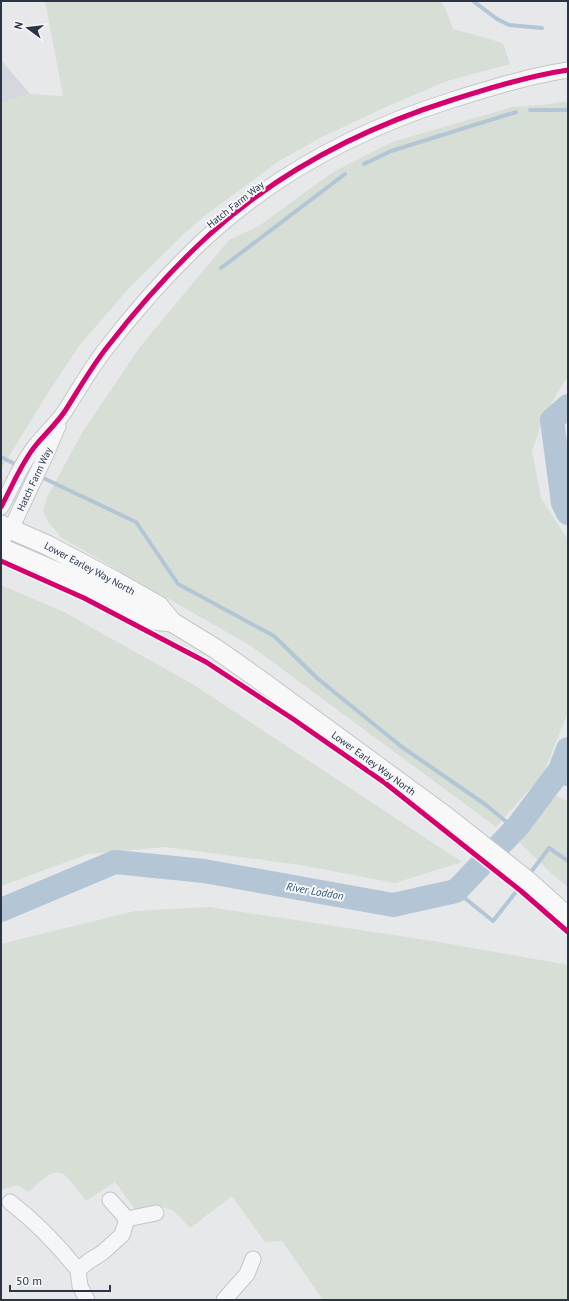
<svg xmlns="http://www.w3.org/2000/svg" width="569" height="1301" font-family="'PT Sans',sans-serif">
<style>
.built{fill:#d4d7dd}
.green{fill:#d7ded6}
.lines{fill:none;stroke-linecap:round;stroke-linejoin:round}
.stream{stroke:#b4c5d5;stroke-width:4}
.river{stroke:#b4c5d5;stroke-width:24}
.minor-casing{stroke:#c4c6c8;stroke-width:17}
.major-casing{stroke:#c2c5c8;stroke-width:21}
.minor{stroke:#f5f6f7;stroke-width:15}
.major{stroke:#f8f8f8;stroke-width:19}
.cycleway-casing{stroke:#f4f6f9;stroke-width:8}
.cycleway{stroke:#d6006c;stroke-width:5}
.labels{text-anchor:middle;stroke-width:4;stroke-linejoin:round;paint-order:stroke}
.street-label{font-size:10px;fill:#2b3545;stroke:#f4f6f9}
.water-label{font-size:11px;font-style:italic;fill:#33567a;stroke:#f4f6f9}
</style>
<rect width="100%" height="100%" fill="#e6e8ea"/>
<path class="built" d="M 1,60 L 30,94 L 1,103 Z"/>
<g class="green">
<path d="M 45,1 L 440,1 L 445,8 L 453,29 L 503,43 L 510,64 L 447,81 L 388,106 L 322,137 L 279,161 L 203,217 L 186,232 L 128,289 L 79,346 L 46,396 L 1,469 L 1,103 L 30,94 L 63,96 Z"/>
<path d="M 568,101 L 568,378 L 565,380 L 545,414 L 532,451 L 541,498 L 568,540 L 568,712 L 543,774 L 496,827 L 251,646 L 62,538 L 48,522 L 43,511 L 47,497 L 82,433 L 140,347 L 229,240 L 259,226 L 333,172 L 392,142 L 513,107 L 543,105 Z"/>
<path d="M 1,585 L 64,612 L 194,685 L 462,862 L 395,883 L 301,865 L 165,847 L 88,854 L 1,886 Z"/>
<path d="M 556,796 L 568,801 L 568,887 L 551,873 L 517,840 Z"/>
<path d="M 209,907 L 439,942 L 568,965 L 568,1300 L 323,1300 L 282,1241 L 265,1242 L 232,1196 L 190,1228 L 173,1210 L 161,1207 L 135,1209 L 115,1182 L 86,1201 C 81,1195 69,1177 63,1174 C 52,1167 36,1185 29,1192 L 17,1185 L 1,1190 L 1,944 L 135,911 Z"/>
</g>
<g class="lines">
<g class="stream">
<path d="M 473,1 L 497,19 L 509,25 L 542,28"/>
<path d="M 530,110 L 568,110"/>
<path d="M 364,164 L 391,151 L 516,112"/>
<path d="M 221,268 L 345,174"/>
<path d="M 1,457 L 19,466"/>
<path d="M 39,476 L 136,522 L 178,584 L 274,636 L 317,678 L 402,747 L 486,805 L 515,829"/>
<path d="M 551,782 L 568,784"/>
<path d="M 528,876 L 549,848 L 568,861"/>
<path d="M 456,891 L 493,921 L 523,883"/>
</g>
<g class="river">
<path d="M 568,406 L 552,420 L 563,503 L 568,513"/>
<path d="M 1,910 L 115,862 L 204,871 L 393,905 L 456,891 L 518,826 L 560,770 L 568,749"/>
</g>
<g class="minor-casing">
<g id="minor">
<path d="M 1,507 C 12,487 21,463 36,445 C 45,434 57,423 65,411 C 79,389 92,366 108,346 C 139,306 172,269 209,235 C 278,172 363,128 452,100 C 490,88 529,76 568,70"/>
<path d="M 1,541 L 11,529 L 47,452 L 58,426"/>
<path d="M 10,1202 C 36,1222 58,1245 78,1270"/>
<path d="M 127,1219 L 156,1213"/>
<path d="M 87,1300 L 80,1286 L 78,1270 L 89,1261 L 102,1253 L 122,1235 L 127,1219 L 110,1200"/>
<path d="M 224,1300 L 247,1274 L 253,1259"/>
</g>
</g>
<g class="major-casing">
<g id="major">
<path d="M 1,525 L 47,545 L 115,581 L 159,606 L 172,622 L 216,649 L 260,680 L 444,815 L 528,881 L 568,917"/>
<path d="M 1,548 L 71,578 L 153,620 L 172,622"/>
</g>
</g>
<use href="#minor" class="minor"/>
<use href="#major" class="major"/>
<g class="cycleway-casing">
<g id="cycleway">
<path d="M 1,507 C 12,487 21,463 36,445 C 45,434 57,423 65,411 C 79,389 92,366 108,346 C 139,306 172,269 209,235 C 278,172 363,128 452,100 C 490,88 529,76 568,70"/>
<path d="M 1,561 L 84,598 L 206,662 L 293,719 L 385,783 L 521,891 L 568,932"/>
</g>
</g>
<use href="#cycleway" class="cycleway"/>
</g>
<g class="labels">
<g class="street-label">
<text transform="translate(235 204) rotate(-38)" y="4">Hatch Farm Way</text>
<text transform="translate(34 479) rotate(-65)" y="4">Hatch Farm Way</text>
<text transform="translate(90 568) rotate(28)" y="4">Lower Earley Way North</text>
<text transform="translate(374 763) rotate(36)" y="4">Lower Earley Way North</text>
</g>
<g class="water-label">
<text transform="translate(315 891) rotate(10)" y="4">River Loddon</text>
</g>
</g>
<rect width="569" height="1301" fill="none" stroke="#2b3545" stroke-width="4"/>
<g transform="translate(28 28) rotate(285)" stroke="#f4f6f9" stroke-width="3" paint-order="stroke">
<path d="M0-3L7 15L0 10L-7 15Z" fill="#2b3545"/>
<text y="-6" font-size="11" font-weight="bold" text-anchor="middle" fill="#2b3545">N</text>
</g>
<path d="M10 1285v6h100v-6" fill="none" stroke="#2b3545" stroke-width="2"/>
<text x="16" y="1285" font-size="12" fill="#2b3545" stroke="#f4f6f9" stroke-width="3" paint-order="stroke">50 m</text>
</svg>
